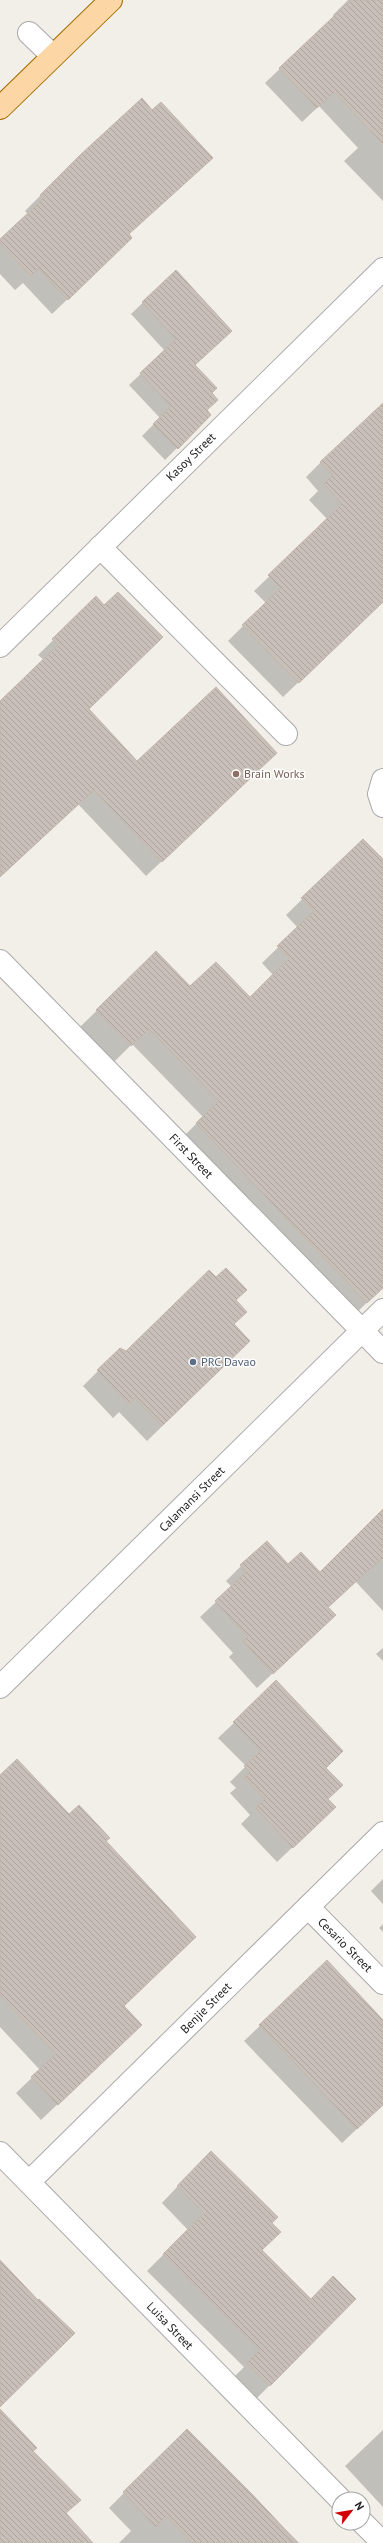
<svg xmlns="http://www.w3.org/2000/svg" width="383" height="2543" font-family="'PT Sans',sans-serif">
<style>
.shadow{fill:#0003}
.building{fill:url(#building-back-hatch);stroke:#c4b6ab}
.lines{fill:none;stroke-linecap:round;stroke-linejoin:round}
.minor-casing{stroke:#a9a9a9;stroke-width:24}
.major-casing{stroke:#a06b00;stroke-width:24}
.minor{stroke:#fff;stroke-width:22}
.major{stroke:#fcd6a4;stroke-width:22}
.education-dot{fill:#8d6e63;stroke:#fff;stroke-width:1.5}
.service-dot{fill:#5c6f8a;stroke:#fff;stroke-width:1.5}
.labels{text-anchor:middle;stroke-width:3;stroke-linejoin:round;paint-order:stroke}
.street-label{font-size:12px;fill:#222;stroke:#fff}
.education-label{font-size:12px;fill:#785e54;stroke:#fff;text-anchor:start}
.service-label{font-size:12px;fill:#4e5e75;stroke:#fff;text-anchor:start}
</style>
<defs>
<pattern id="building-back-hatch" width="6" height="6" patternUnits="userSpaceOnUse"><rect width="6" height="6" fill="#c7bfb8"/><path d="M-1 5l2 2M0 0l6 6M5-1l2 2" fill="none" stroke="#aba49e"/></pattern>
</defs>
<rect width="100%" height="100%" fill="#f2efe9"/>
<g class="shadow">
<path d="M 348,0 L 383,0 L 383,201 L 344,161 L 358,148 L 319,106 L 302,122 L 265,83 L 334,17 L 333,15 Z"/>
<path d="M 152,111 L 211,158 L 128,234 L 116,253 L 52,314 L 23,283 L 15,290 L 0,274 L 0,240 L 28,214 L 25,211 L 79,157 Z"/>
<path d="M 176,271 L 194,365 L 206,410 L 210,415 L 165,460 L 142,436 L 160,418 L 129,385 L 165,351 L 131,314 Z"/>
<path d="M 383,415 L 383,601 L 283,697 L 228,641 L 266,603 L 254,591 L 328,520 L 309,500 L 318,491 L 306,477 L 321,462 Z"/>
<path d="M 96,598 L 88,709 L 137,763 L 261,768 L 146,876 L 78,804 L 0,877 L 0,702 L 44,660 L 38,655 Z"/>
<path d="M 363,840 L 383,861 L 383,1287 L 351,1318 L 180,1140 L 203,1117 L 132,1044 L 114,1062 L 80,1027 L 156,953 L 190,988 L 250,998 L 273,975 L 262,963 L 298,928 L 286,915 Z"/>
<path d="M 216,1279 L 235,1300 L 234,1356 L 147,1441 L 119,1412 L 113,1418 L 83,1386 L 98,1371 L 126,1352 Z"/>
<path d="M 383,1510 L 383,1611 L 356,1582 L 328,1608 L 319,1630 L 257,1688 L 229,1657 L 233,1653 L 200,1617 L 232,1587 L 226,1581 L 241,1566 L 288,1566 L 319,1573 Z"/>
<path d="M 383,1648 L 383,1661 L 376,1654 Z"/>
<path d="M 234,1723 L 325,1768 L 327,1799 L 319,1822 L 277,1862 L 241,1824 L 250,1815 L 230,1793 L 236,1788 L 230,1782 L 246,1766 L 218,1738 Z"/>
<path d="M 0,1776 L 69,1816 L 105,1842 L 125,2040 L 41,2120 L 16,2093 L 40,2070 L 0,2027 Z"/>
<path d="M 383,1879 L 383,1904 L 371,1891 Z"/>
<path d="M 383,1924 L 383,1932 L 379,1928 Z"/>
<path d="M 327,1962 L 383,2021 L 383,2104 L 342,2143 L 244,2041 Z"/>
<path d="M 195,2168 L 270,2224 L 261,2250 L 311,2300 L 355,2299 L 253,2402 L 231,2380 L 244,2367 L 147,2271 L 188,2230 L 162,2203 Z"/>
<path d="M 187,2430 L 299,2543 L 119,2543 L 131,2531 L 109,2508 Z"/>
<path d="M 383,2430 L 383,2507 L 345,2466 Z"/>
</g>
<g class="building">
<path d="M 351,0 L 383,0 L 383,144 L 334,92 L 317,108 L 279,68 Z"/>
<path d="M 142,98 L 152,110 L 161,102 L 213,158 L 129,234 L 132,238 L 68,300 L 38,268 L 31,276 L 0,243 L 0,239 L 43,199 L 40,195 L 79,156 Z"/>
<path d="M 176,270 L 232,331 L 195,365 L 217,388 L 212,393 L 218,400 L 207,410 L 211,415 L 178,449 L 153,424 L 171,406 L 140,373 L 176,339 L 142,302 Z"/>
<path d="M 383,403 L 383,602 L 299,683 L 242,625 L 281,588 L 268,575 L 342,504 L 324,484 L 333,475 L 320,462 Z"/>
<path d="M 118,592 L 163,637 L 89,709 L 137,761 L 216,687 L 277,753 L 162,862 L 94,790 L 0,877 L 0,701 L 58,645 L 52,639 L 96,596 L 104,605 Z"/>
<path d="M 363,839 L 383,859 L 383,1288 L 367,1303 L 196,1123 L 219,1101 L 149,1029 L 131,1046 L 96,1010 L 156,951 L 190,986 L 216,962 L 250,997 L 289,958 L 277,946 L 314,911 L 301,898 Z"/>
<path d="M 226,1268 L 247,1290 L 236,1300 L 247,1312 L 234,1324 L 250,1341 L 162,1426 L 135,1398 L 129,1404 L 97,1370 L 120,1348 L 126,1351 L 209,1270 L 216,1277 Z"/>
<path d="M 383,1509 L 383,1557 L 328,1607 L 336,1615 L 273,1674 L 243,1641 L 248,1637 L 215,1601 L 246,1572 L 240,1565 L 267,1541 L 288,1564 L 301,1552 L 320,1572 Z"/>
<path d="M 276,1680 L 343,1751 L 326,1768 L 343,1785 L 328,1799 L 336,1807 L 293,1848 L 256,1808 L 265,1799 L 244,1778 L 250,1772 L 244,1766 L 261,1751 L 233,1722 Z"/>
<path d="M 17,1759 L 69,1814 L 79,1805 L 110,1838 L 106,1841 L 196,1937 L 124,2006 L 142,2025 L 58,2105 L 31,2077 L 56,2054 L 0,1995 L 0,1775 Z"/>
<path d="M 327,1960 L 383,2020 L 383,2105 L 357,2129 L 259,2025 Z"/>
<path d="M 211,2151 L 278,2217 L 272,2223 L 281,2232 L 262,2250 L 311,2299 L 333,2276 L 356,2299 L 270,2386 L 247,2363 L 260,2350 L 163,2254 L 204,2213 L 177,2186 Z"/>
<path d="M 0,2260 L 38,2300 L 39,2299 L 75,2333 L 0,2407 Z"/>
<path d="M 0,2409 L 37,2448 L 33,2451 L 81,2500 L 66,2513 L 93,2543 L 0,2543 Z"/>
<path d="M 187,2429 L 251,2493 L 298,2543 L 192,2543 L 166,2516 L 156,2527 L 123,2492 Z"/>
</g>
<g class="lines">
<g class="minor-casing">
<g id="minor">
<path d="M 29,33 L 53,56"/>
<path d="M 100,547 L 286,734"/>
<path d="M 0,646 L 383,269"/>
<path d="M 383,780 L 379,794 L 383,806"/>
<path d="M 0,961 L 383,1352"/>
<path d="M 0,1687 L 383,1310"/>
<path d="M 308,1907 L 383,1983"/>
<path d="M 0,2153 L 340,2499"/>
<path d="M 29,2182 L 383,1833"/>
<path d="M 363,2523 L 383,2543"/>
</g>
</g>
<g class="major-casing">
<path id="major" d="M 0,108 L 111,0"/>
</g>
<use href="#minor" class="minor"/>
<use href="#major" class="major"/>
</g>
<circle class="education-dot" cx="236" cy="774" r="4"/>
<circle class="service-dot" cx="193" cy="1362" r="4"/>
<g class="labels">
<g class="street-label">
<text transform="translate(191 457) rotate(-44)" y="4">Kasoy Street</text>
<text transform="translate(191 1156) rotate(46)" y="4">First Street</text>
<text transform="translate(192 1499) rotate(-45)" y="4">Calamansi Street</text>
<text transform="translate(345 1945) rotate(45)" y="4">Cesario Street</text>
<text transform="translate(206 2008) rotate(-45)" y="4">Benjie Street</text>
<text transform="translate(170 2326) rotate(46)" y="4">Luisa Street</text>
</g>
<g class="education-label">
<text x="244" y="778">Brain Works</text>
</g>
<g class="service-label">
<text x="201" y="1366">PRC Davao</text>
</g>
</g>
<g transform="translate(351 2511) rotate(59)"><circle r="19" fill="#ffffff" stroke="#a7a7a7"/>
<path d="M0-3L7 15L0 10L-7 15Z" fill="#d40000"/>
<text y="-6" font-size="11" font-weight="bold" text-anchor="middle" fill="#222222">N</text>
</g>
</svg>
